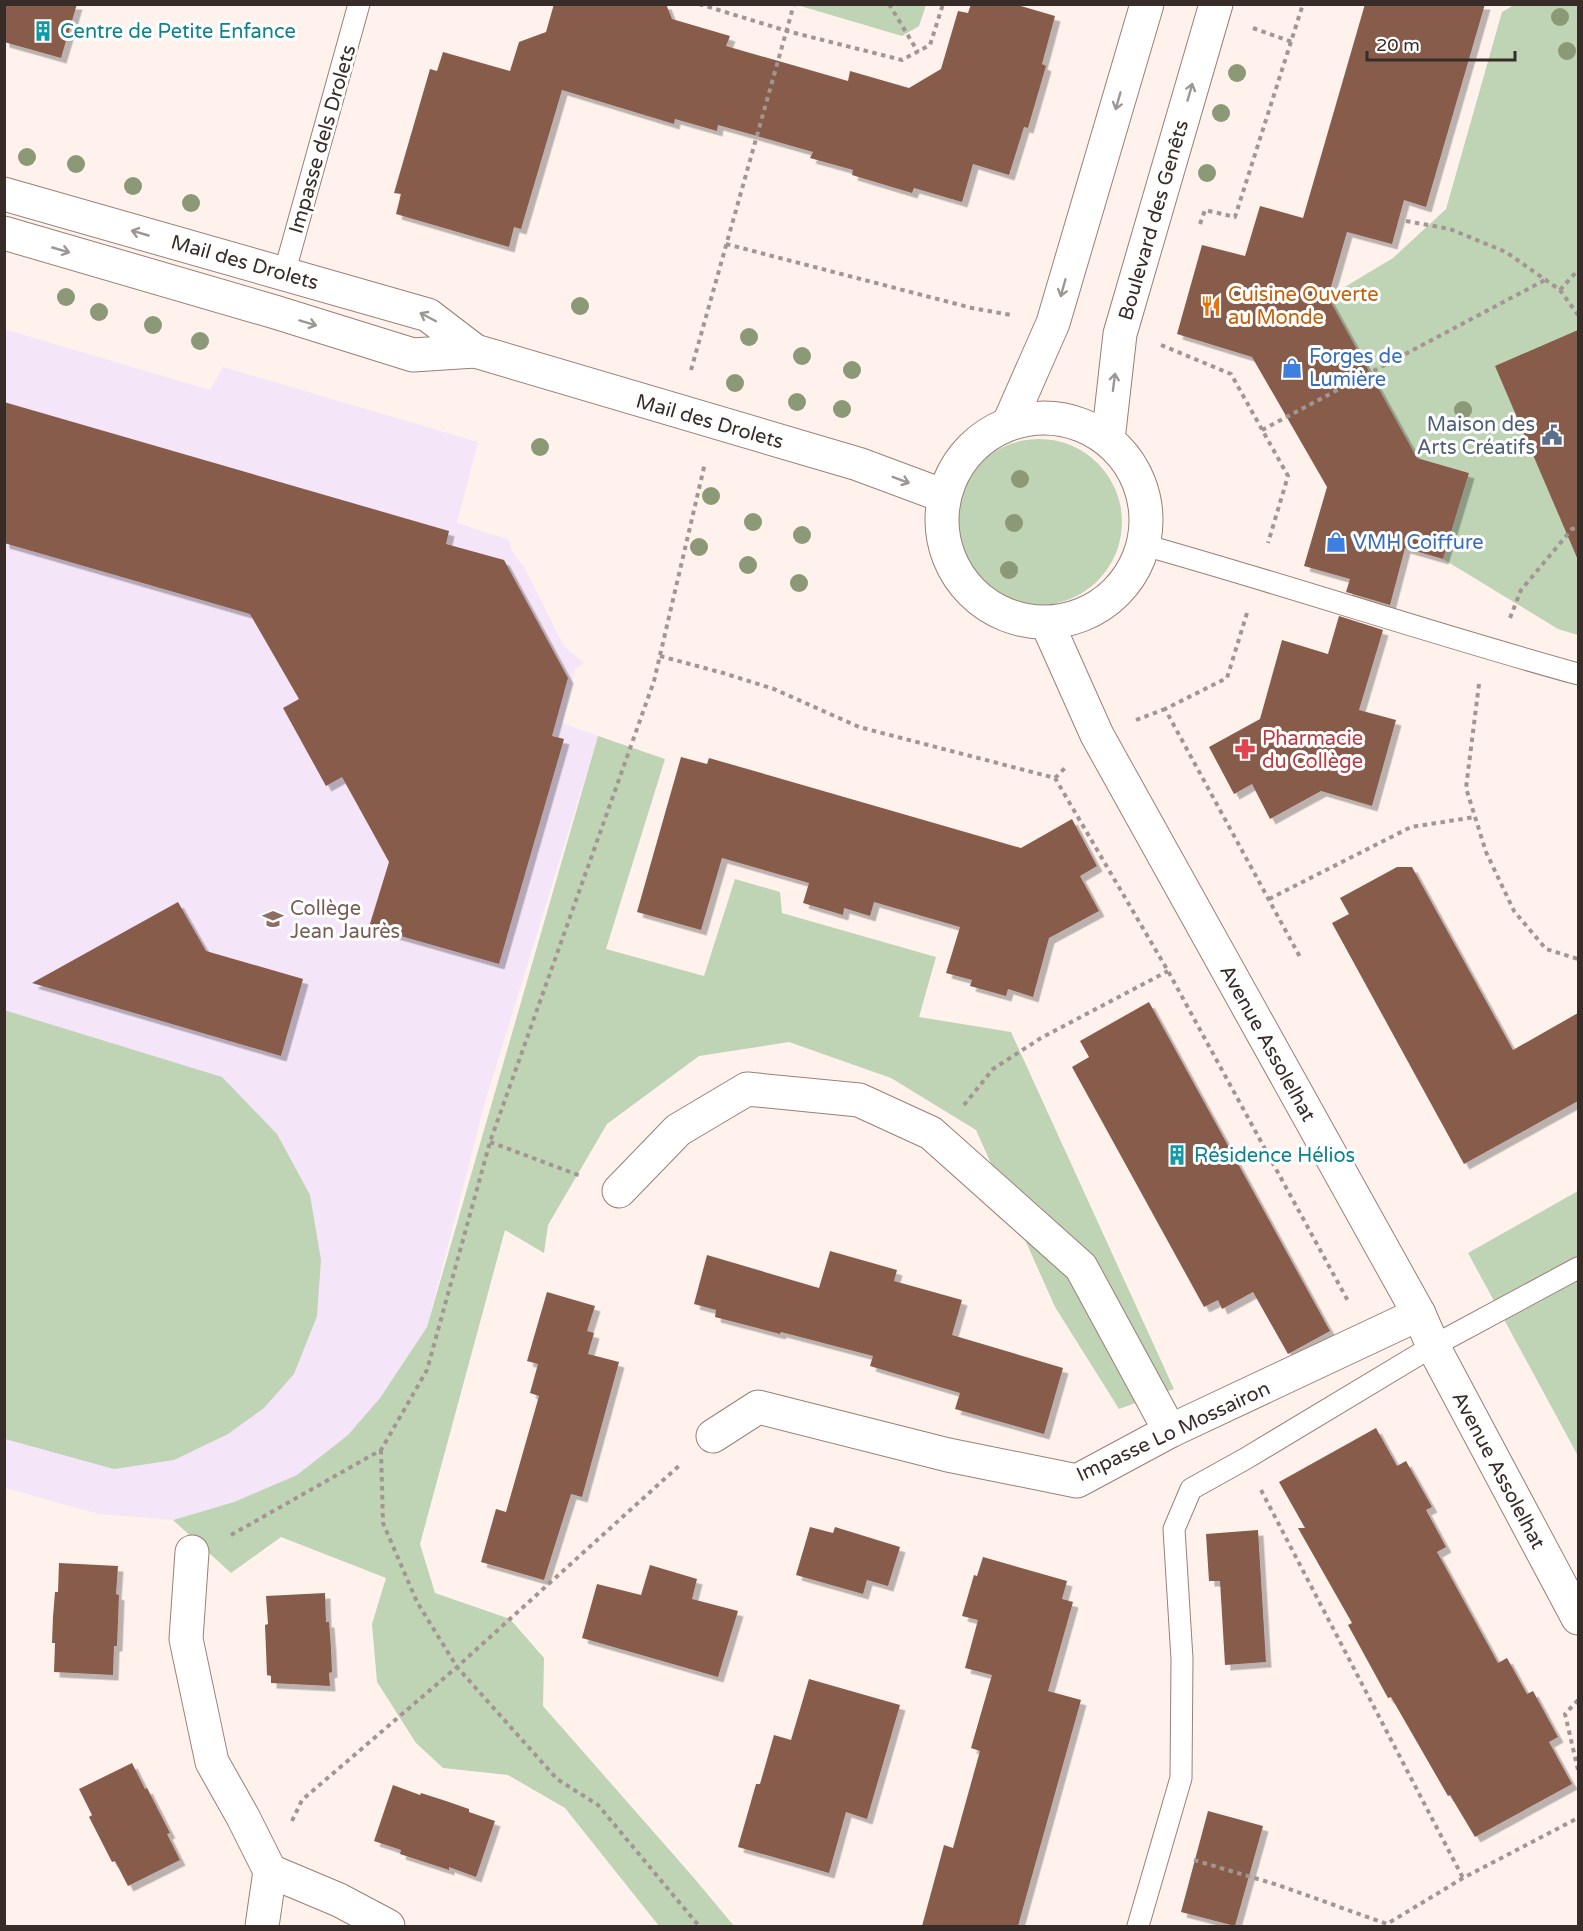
<svg xmlns="http://www.w3.org/2000/svg" width="1583" height="1931" font-family="'Varela Round',sans-serif">
<style>
.education{fill:#f5e5f8}
.green{fill:#bfd3b5}
.building{fill:#885b4c;filter:url(#shadow)}
.lines{fill:none;stroke-linecap:round;stroke-linejoin:round}
.lane-casing{stroke:#9b7f75;stroke-width:23}
.street-casing{stroke:#9b7f75;stroke-width:35}
.path{stroke:#a39692;stroke-width:4;stroke-dasharray:4.5 4.5;stroke-linecap:butt}
.lane{stroke:#fff;stroke-width:21}
.street{stroke:#fff;stroke-width:33}
.tree{fill:#8c9977}
.oneway{stroke:#9c9694}
.labels{text-anchor:middle;stroke-width:6;stroke-linejoin:round;paint-order:stroke}
.culture-label{font-size:20px;fill:#0d838f;stroke:#fff;text-anchor:start}
.street-label{font-size:20px;fill:#382c28;stroke:#fff}
.food-label{font-size:20px;fill:#c56008;stroke:#fff;text-anchor:start}
.shop-label{font-size:20px;fill:#366cbe;stroke:#fff;text-anchor:start}
.service-label{font-size:20px;fill:#4e5e75;stroke:#fff;text-anchor:end}
.health-label{font-size:20px;fill:#be3a42;stroke:#fff;text-anchor:start}
.education-label{font-size:20px;fill:#785e54;stroke:#fff;text-anchor:start}
</style>
<defs>
<filter id="shadow"><feDropShadow dx="5.5" dy="5.5" stdDeviation="0" flood-color="#0004"/></filter>
</defs>
<rect width="100%" height="100%" fill="#fff2ed"/>
<path class="education" d="M 4,329 L 210,390 L 223,367 L 478,442 L 457,523 L 509,540 L 512,551 L 524,567 L 564,646 L 584,663 L 575,669 L 562,723 L 598,736 L 485,1102 L 427,1327 L 380,1398 L 348,1435 L 297,1475 L 234,1502 L 173,1520 L 99,1514 L 5,1488 Z"/>
<g class="green">
<path d="M 797,5 L 926,5 L 919,26 L 902,36 Z"/>
<path d="M 1514,5 L 1578,5 L 1578,635 L 1558,629 L 1443,559 L 1469,473 L 1417,458 L 1328,297 L 1393,258 L 1446,209 L 1502,12 Z"/>
<circle cx="1039" cy="522" r="83"/>
<path d="M 598,736 L 665,759 L 606,949 L 704,976 L 735,879 L 780,892 L 782,913 L 936,957 L 919,1017 L 1011,1032 L 1174,1389 L 1119,1409 L 1055,1307 L 976,1130 L 891,1078 L 789,1042 L 699,1056 L 607,1124 L 548,1225 L 544,1253 L 505,1230 L 420,1544 L 435,1593 L 510,1619 L 544,1658 L 543,1706 L 694,1878 L 734,1926 L 659,1926 L 565,1808 L 508,1775 L 443,1768 L 416,1743 L 377,1682 L 372,1624 L 386,1578 L 281,1537 L 231,1573 L 173,1520 L 234,1502 L 297,1475 L 348,1435 L 380,1398 L 427,1327 Z"/>
<path d="M 4,1010 L 222,1077 L 277,1134 L 310,1195 L 321,1260 L 317,1316 L 294,1374 L 264,1408 L 228,1434 L 174,1460 L 114,1469 L 5,1439 Z"/>
<path d="M 1578,1191 L 1578,1456 L 1468,1253 Z"/>
</g>
<g class="building">
<path d="M 4,4 L 77,4 L 61,58 L 4,42 Z"/>
<path d="M 554,4 L 666,4 L 672,19 L 730,36 L 726,46 L 848,81 L 850,71 L 909,88 L 941,69 L 958,11 L 968,13 L 971,4 L 1014,4 L 1055,16 L 1042,64 L 1046,66 L 1028,128 L 1024,127 L 1009,175 L 973,164 L 962,202 L 914,188 L 912,193 L 852,175 L 853,170 L 810,158 L 813,152 L 718,125 L 717,131 L 675,119 L 674,124 L 562,90 L 521,229 L 514,227 L 509,247 L 396,214 L 401,194 L 394,193 L 430,69 L 437,71 L 443,52 L 510,71 L 519,42 L 546,32 Z"/>
<path d="M 1365,4 L 1485,4 L 1426,207 L 1404,200 L 1392,244 L 1347,232 L 1328,297 L 1417,458 L 1469,473 L 1443,559 L 1405,548 L 1390,605 L 1346,592 L 1350,579 L 1304,566 L 1327,487 L 1252,357 L 1177,334 L 1202,245 L 1245,256 L 1260,206 L 1303,218 Z"/>
<path d="M 1578,330 L 1578,560 L 1495,366 Z"/>
<path d="M 4,402 L 449,531 L 446,544 L 504,560 L 568,678 L 552,736 L 564,739 L 499,964 L 369,927 L 389,862 L 342,777 L 326,786 L 283,708 L 299,699 L 250,614 L 4,543 Z"/>
<path d="M 1339,616 L 1383,630 L 1359,710 L 1396,720 L 1372,806 L 1321,791 L 1270,819 L 1252,784 L 1234,794 L 1209,747 L 1260,719 L 1282,640 L 1328,654 Z"/>
<path d="M 681,757 L 707,764 L 709,758 L 1021,848 L 1072,819 L 1097,866 L 1080,876 L 1099,911 L 1049,938 L 1033,997 L 1008,989 L 1006,996 L 970,986 L 972,980 L 946,973 L 960,927 L 874,902 L 870,916 L 844,908 L 843,915 L 803,903 L 809,883 L 722,858 L 701,930 L 637,912 Z"/>
<path d="M 1397,867 L 1412,867 L 1513,1050 L 1578,1013 L 1578,1101 L 1464,1164 L 1332,923 L 1349,914 L 1340,898 Z"/>
<path d="M 178,902 L 206,951 L 303,979 L 281,1056 L 32,983 Z"/>
<path d="M 1149,1002 L 1330,1331 L 1288,1354 L 1253,1292 L 1222,1309 L 1218,1300 L 1204,1307 L 1072,1067 L 1089,1057 L 1080,1041 Z"/>
<path d="M 830,1251 L 897,1270 L 894,1281 L 962,1300 L 952,1335 L 1063,1368 L 1044,1434 L 955,1409 L 960,1393 L 870,1366 L 873,1356 L 781,1332 L 780,1334 L 715,1317 L 716,1310 L 694,1304 L 707,1255 L 819,1288 Z"/>
<path d="M 547,1292 L 595,1306 L 587,1331 L 594,1333 L 588,1354 L 619,1362 L 582,1497 L 571,1494 L 544,1580 L 481,1562 L 496,1509 L 506,1512 L 539,1396 L 530,1393 L 538,1364 L 527,1361 Z"/>
<path d="M 1376,1428 L 1397,1466 L 1406,1461 L 1432,1507 L 1426,1510 L 1446,1547 L 1437,1552 L 1498,1663 L 1507,1658 L 1527,1694 L 1533,1691 L 1558,1737 L 1549,1742 L 1572,1784 L 1475,1837 L 1450,1795 L 1448,1796 L 1391,1697 L 1388,1698 L 1348,1625 L 1352,1623 L 1298,1528 L 1305,1528 L 1279,1482 Z"/>
<path d="M 810,1527 L 833,1533 L 835,1527 L 900,1547 L 888,1586 L 867,1580 L 863,1594 L 796,1575 Z"/>
<path d="M 1258,1530 L 1266,1662 L 1225,1665 L 1220,1581 L 1209,1581 L 1206,1534 Z"/>
<path d="M 983,1557 L 1067,1581 L 1062,1599 L 1073,1602 L 1048,1691 L 1081,1700 L 1018,1926 L 922,1926 L 944,1845 L 953,1848 L 980,1751 L 971,1748 L 992,1675 L 965,1668 L 978,1620 L 962,1616 L 974,1575 L 977,1576 Z"/>
<path d="M 59,1563 L 118,1566 L 116,1594 L 119,1595 L 117,1646 L 114,1646 L 113,1675 L 54,1672 L 55,1643 L 52,1643 L 53,1617 L 55,1592 L 58,1592 Z"/>
<path d="M 650,1565 L 697,1579 L 692,1599 L 738,1611 L 718,1677 L 582,1638 L 597,1584 L 641,1595 Z"/>
<path d="M 325,1593 L 326,1622 L 329,1622 L 331,1648 L 332,1672 L 329,1673 L 330,1686 L 271,1683 L 271,1676 L 267,1675 L 265,1625 L 268,1624 L 266,1596 Z"/>
<path d="M 809,1679 L 900,1705 L 867,1819 L 846,1812 L 829,1873 L 738,1847 L 756,1784 L 760,1784 L 774,1735 L 791,1740 Z"/>
<path d="M 132,1763 L 145,1789 L 147,1788 L 170,1833 L 167,1834 L 180,1860 L 128,1886 L 115,1861 L 112,1862 L 89,1817 L 92,1815 L 79,1789 Z"/>
<path d="M 393,1785 L 420,1795 L 421,1793 L 446,1801 L 469,1809 L 469,1812 L 495,1821 L 476,1877 L 449,1867 L 449,1870 L 400,1854 L 401,1850 L 374,1841 Z"/>
<path d="M 1208,1811 L 1263,1826 L 1235,1926 L 1181,1912 Z"/>
</g>
<g class="lines">
<g class="lane-casing">
<g id="lane">
<path d="M 284,274 L 359,4"/>
<path d="M 1144,545 C 1290,586 1433,634 1578,674"/>
<path d="M 1138,1926 L 1181,1778 L 1182,1659 L 1174,1529 L 1191,1489 L 1245,1459 L 1433,1346 L 1578,1268"/>
</g>
</g>
<g class="street-casing">
<g id="street">
<path d="M 4,194 L 428,315 L 475,351"/>
<path d="M 4,233 L 275,312 L 413,355 L 475,351 L 858,464 L 944,496"/>
<circle cx="1044" cy="520" r="102"/>
<path d="M 1009,423 L 1053,323 L 1147,4"/>
<path d="M 1108,440 L 1120,334 L 1216,4"/>
<path d="M 1047,623 L 1097,735 L 1419,1314 L 1433,1346 L 1578,1618"/>
<path d="M 619,1191 L 678,1130 L 747,1089 L 859,1100 L 931,1133 L 1081,1267 L 1170,1431"/>
<path d="M 713,1436 L 758,1407 L 948,1455 L 1077,1481 L 1170,1431 L 1419,1314"/>
<path d="M 192,1552 L 186,1639 L 212,1762 L 243,1817 L 270,1871 L 339,1900 L 388,1926"/>
<path d="M 262,1926 L 270,1871"/>
</g>
</g>
<g class="path">
<path d="M 699,4 L 787,31 L 902,60 L 930,45 L 943,4"/>
<path d="M 889,4 L 918,52"/>
<path d="M 1253,28 L 1292,42"/>
<path d="M 1406,221 L 1450,229 L 1506,252 L 1560,290 L 1578,315"/>
<path d="M 1200,224 L 1205,210 L 1235,217 L 1303,4"/>
<path d="M 726,244 L 972,308 L 1011,315"/>
<path d="M 1560,290 L 1578,270"/>
<path d="M 1161,345 L 1231,374 L 1288,476 L 1268,543"/>
<path d="M 691,370 L 794,4"/>
<path d="M 1262,430 L 1545,280"/>
<path d="M 1247,613 L 1227,678 L 1165,709 L 1300,957"/>
<path d="M 1510,618 L 1521,590 L 1572,529 L 1578,527"/>
<path d="M 660,656 L 723,673 L 774,689 L 859,727 L 1055,778 L 1168,971 L 1348,1301"/>
<path d="M 1479,684 L 1466,788 L 1486,852 L 1514,911 L 1546,949 L 1578,959"/>
<path d="M 1136,720 L 1165,709"/>
<path d="M 1055,778 L 1067,766"/>
<path d="M 1269,899 L 1411,827 L 1475,817"/>
<path d="M 964,1105 L 993,1069 L 1041,1038 L 1168,971"/>
<path d="M 490,1142 L 581,1176"/>
<path d="M 381,1450 L 383,1523 L 417,1602 L 457,1667 L 557,1779 L 598,1805 L 699,1926"/>
<path d="M 1261,1490 L 1463,1878"/>
<path d="M 231,1535 L 381,1450 L 427,1370 L 490,1142 L 654,681 L 705,463"/>
<path d="M 1578,1700 L 1565,1714 L 1578,1770"/>
<path d="M 292,1821 L 302,1800 L 457,1667 L 681,1464"/>
<path d="M 1194,1860 L 1278,1885 L 1387,1924 L 1463,1878 L 1578,1818"/>
</g>
<use href="#lane" class="lane"/>
<use href="#street" class="street"/>
</g>
<g class="tree">
<circle cx="1560" cy="17" r="9"/>
<circle cx="1567" cy="51" r="9"/>
<circle cx="1237" cy="73" r="9"/>
<circle cx="1221" cy="113" r="9"/>
<circle cx="27" cy="157" r="9"/>
<circle cx="76" cy="164" r="9"/>
<circle cx="1207" cy="173" r="9"/>
<circle cx="133" cy="186" r="9"/>
<circle cx="191" cy="203" r="9"/>
<circle cx="66" cy="297" r="9"/>
<circle cx="580" cy="306" r="9"/>
<circle cx="99" cy="312" r="9"/>
<circle cx="153" cy="325" r="9"/>
<circle cx="749" cy="337" r="9"/>
<circle cx="200" cy="341" r="9"/>
<circle cx="802" cy="356" r="9"/>
<circle cx="852" cy="370" r="9"/>
<circle cx="735" cy="383" r="9"/>
<circle cx="797" cy="402" r="9"/>
<circle cx="842" cy="409" r="9"/>
<circle cx="1463" cy="410" r="9"/>
<circle cx="540" cy="447" r="9"/>
<circle cx="1020" cy="479" r="9"/>
<circle cx="711" cy="496" r="9"/>
<circle cx="753" cy="522" r="9"/>
<circle cx="1014" cy="523" r="9"/>
<circle cx="802" cy="535" r="9"/>
<circle cx="699" cy="547" r="9"/>
<circle cx="748" cy="565" r="9"/>
<circle cx="1009" cy="570" r="9"/>
<circle cx="799" cy="583" r="9"/>
</g>
<defs><path id="oneway-shaft" d="M-6 0H5M1.5-3L5.5 0L1.5 3" fill="none" stroke-width="1.6" stroke-linecap="round" stroke-linejoin="round" transform="scale(1.5)"/></defs>
<g class="oneway">
<use href="#oneway-shaft" transform="translate(1190 92) rotate(-74)"/>
<use href="#oneway-shaft" transform="translate(1118 101) rotate(106)"/>
<use href="#oneway-shaft" transform="translate(140 233) rotate(-164)"/>
<use href="#oneway-shaft" transform="translate(61 250) rotate(16)"/>
<use href="#oneway-shaft" transform="translate(1063 288) rotate(106)"/>
<use href="#oneway-shaft" transform="translate(428 317) rotate(-152)"/>
<use href="#oneway-shaft" transform="translate(308 323) rotate(17)"/>
<use href="#oneway-shaft" transform="translate(1114 382) rotate(-83)"/>
<use href="#oneway-shaft" transform="translate(901 480) rotate(20)"/>
</g>
<defs>
<g id="building-bare" transform="scale(1.62)"><path d="M-4-6H4V6H1V3H-1V6H-4ZM-2.5-4.3h1.7v1.8h-1.7ZM.8-4.3h1.7v1.8H.8ZM-2.5-1h1.7V.8h-1.7ZM.8-1h1.7V.8H.8Z" fill="#0f9aa8" stroke="#fff" stroke-width="2.5" paint-order="stroke"/></g>
<g id="restaurant-bare" transform="scale(1.62)"><path d="M-5-6h1v4h1v-4h1v4h1v-4h1v5L-1.5 .5V6h-2V.5L-5-1ZM5-6V6H3V1.5H1.5Q1.5-4 5-6Z" fill="#e8710a" stroke="#fff" stroke-width="2.5" paint-order="stroke"/></g>
<g id="shop-bare" transform="scale(1.62)"><path d="M-5-2.5h2.3a2.7 3.5 0 0 1 5.4 0H5L5.5 6h-11ZM-1.5-2.5h3a1.5 2.3 0 0 0-3 0Z" fill="#3f7fe0" stroke="#fff" stroke-width="2.5" paint-order="stroke"/></g>
<g id="civic-bare" transform="scale(1.62)"><path d="M-.6-6.5H3V-4.5H.6V-3L4-1V1h2V6H-6V1h2V-1L-.6-3ZM-1.2 2.5V6h2.4V2.5Z" fill="#5c6f8a" stroke="#fff" stroke-width="2.5" paint-order="stroke"/></g>
<g id="pharmacy-bare" transform="scale(1.62)"><path d="M-2-6h4v4h4v4h-4v4h-4v-4h-4v-4h4Z" fill="#e0444e" stroke="#fff" stroke-width="2.5" paint-order="stroke"/></g>
<g id="school-bare" transform="scale(1.62)"><path d="M0-5L7-2L0 1L-7-2ZM-4 1L0 2.5L4 1V4Q0 6-4 4Z" fill="#8d6e63" stroke="#fff" stroke-width="2.5" paint-order="stroke"/></g>
</defs>
<g fill-rule="evenodd">
<use href="#building-bare" x="43" y="31"/>
<use href="#restaurant-bare" x="1211" y="306"/>
<use href="#shop-bare" x="1292" y="368"/>
<use href="#civic-bare" x="1552" y="435"/>
<use href="#shop-bare" x="1336" y="542"/>
<use href="#pharmacy-bare" x="1245" y="749"/>
<use href="#school-bare" x="273" y="919"/>
<use href="#building-bare" x="1177" y="1155"/>
</g>
<g class="labels">
<g class="culture-label">
<text x="60" y="38">Centre de Petite Enfance</text>
<text x="1194" y="1162">Résidence Hélios</text>
</g>
<g class="street-label">
<text transform="translate(322 139) rotate(-74)" y="7">Impasse dels Drolets</text>
<text transform="translate(1153 220) rotate(-74)" y="7">Boulevard des Genêts</text>
<text transform="translate(245 262) rotate(16)" y="7">Mail des Drolets</text>
<text transform="translate(710 421) rotate(16)" y="7">Mail des Drolets</text>
<text transform="translate(1268 1043) rotate(61)" y="7">Avenue Assolelhat</text>
<text transform="translate(1173 1431) rotate(-25)" y="7">Impasse Lo Mossairon</text>
<text transform="translate(1499 1470) rotate(62)" y="7">Avenue Assolelhat</text>
</g>
<g class="food-label">
<text x="1228" y="301">Cuisine Ouverte<tspan x="1228" dy="23">au Monde</tspan></text>
</g>
<g class="shop-label">
<text x="1309" y="363">Forges de<tspan x="1309" dy="23">Lumière</tspan></text>
<text x="1353" y="549">VMH Coiffure</text>
</g>
<g class="service-label">
<text x="1535" y="431">Maison des<tspan x="1535" dy="23">Arts Créatifs</tspan></text>
</g>
<g class="health-label">
<text x="1262" y="745">Pharmacie<tspan x="1262" dy="23">du Collège</tspan></text>
</g>
<g class="education-label">
<text x="290" y="915">Collège<tspan x="290" dy="23">Jean Jaurès</tspan></text>
</g>
</g>
<rect width="1583" height="1931" fill="none" stroke="#382c28" stroke-width="12"/>
<path d="M1367 51v9h148v-9" fill="none" stroke="#382c28" stroke-width="3"/>
<text x="1376" y="51" font-size="18" fill="#382c28" stroke="#ffffff" stroke-width="4.5" paint-order="stroke">20 m</text>
</svg>
